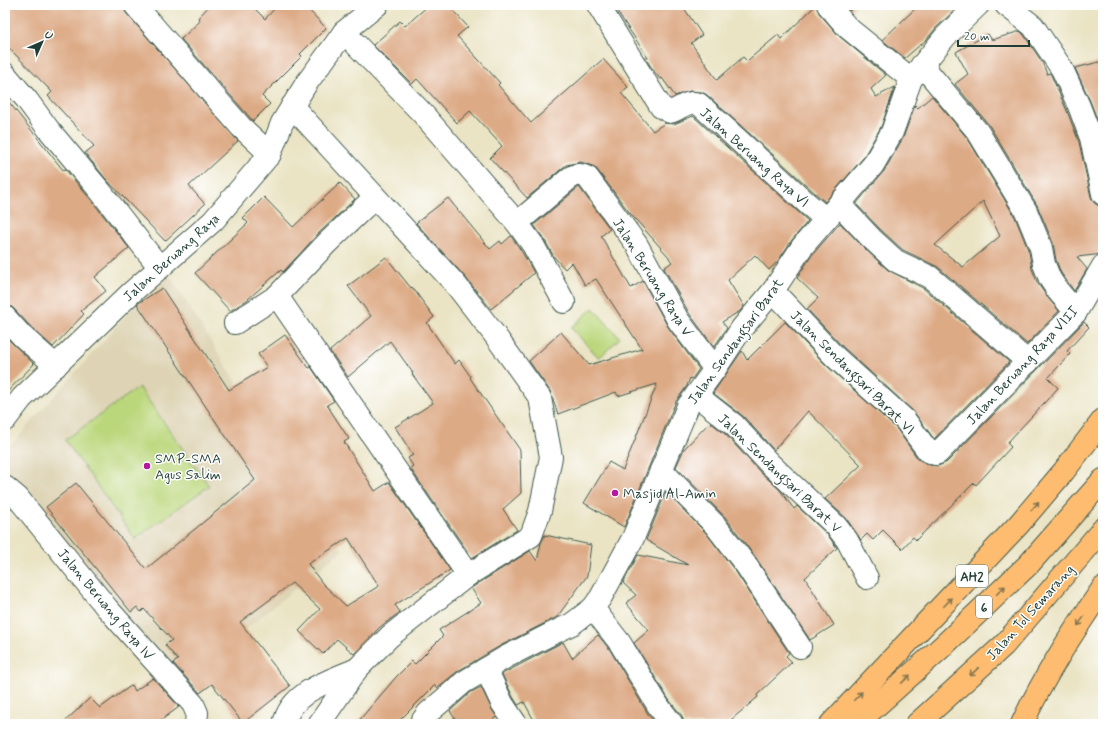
<svg xmlns="http://www.w3.org/2000/svg" width="1108" height="729" font-family="Mynerve,sans-serif">
<style>
.built{fill:#ded4b5}
.green{fill:#bbd77c;stroke:#6d8a58}
.building{fill:#ddaa86;fill-rule:evenodd}
.lines{fill:none;stroke-linecap:round;stroke-linejoin:round}
.minor-casing{stroke:#3d564a;stroke-width:24}
.highway-casing{stroke:#3d564a;stroke-width:24}
.minor{stroke:#fff;stroke-width:22}
.highway{stroke:#febc70;stroke-width:22}
.oneway{stroke:#83764f}
.poi-dot{fill:#b5179e;stroke:#fff;stroke-width:1.5}
.labels{text-anchor:middle;stroke-width:3;stroke-linejoin:round;paint-order:stroke}
.shield{fill:#fff;stroke:#627771;stroke-width:1}
.shield-label{font-size:13px;font-weight:bold;fill:#1f3d34}
.street-label{font-size:14px;fill:#1f3d34;stroke:#fff}
.poi-label{font-size:14px;fill:#1f3d34;stroke:#fff;text-anchor:start}
</style>
<rect width="100%" height="100%" fill="#fff"/>
<filter id="ink" filterUnits="userSpaceOnUse"><feTurbulence type="fractalNoise" baseFrequency=".025" numOctaves="2"/><feDisplacementMap in="SourceGraphic" scale="8" xChannelSelector="R" yChannelSelector="G"/><feConvolveMatrix kernelMatrix="1 2 1 2 8 2 1 2 1" color-interpolation-filters="sRGB"/></filter>
<filter id="wash" filterUnits="userSpaceOnUse"><feTurbulence type="fractalNoise" baseFrequency=".012" numOctaves="4" result="noise"/><feDisplacementMap in="SourceGraphic" scale="16" xChannelSelector="R" yChannelSelector="G"/><feGaussianBlur stdDeviation="0.9" result="paint"/><feColorMatrix in="noise" values="0 0 0 0 0 0 0 0 0 0 0 0 0 0 0 0 0 1.4 0 .05"/><feComposite in="paint" operator="in"/></filter>
<g filter="url(#wash)">
<rect width="100%" height="100%" fill="#eae4c5"/>
<path class="built" d="M 166,270 L 342,550 L 178,685 L 5,480 L 5,452 Z"/>
<g class="green">
<path d="M 593,308 L 620,338 L 599,358 L 571,328 Z"/>
<path d="M 139,387 L 209,486 L 135,539 L 65,440 Z"/>
</g>
<g id="blocks">
<g class="building">
<path d="M 5,5 L 123,5 L 126,13 L 238,141 L 189,186 L 205,204 L 165,241 L 105,178 L 85,153 L 94,146 L 48,96 L 52,92 L 5,44 Z"/>
<path d="M 210,5 L 251,5 L 265,19 L 278,5 L 304,5 L 326,28 L 300,54 L 302,56 L 262,96 L 270,104 L 253,121 L 181,39 L 200,21 L 198,18 Z"/>
<path d="M 429,5 L 448,5 L 468,27 L 457,36 L 500,83 L 498,85 L 531,123 L 603,59 L 628,87 L 621,93 L 653,131 L 665,123 L 674,124 L 693,116 L 808,221 L 792,240 L 778,261 L 769,270 L 755,255 L 728,280 L 744,306 L 740,311 L 722,322 L 727,328 L 714,347 L 689,313 L 664,268 L 672,262 L 669,258 L 669,257 L 629,212 L 595,167 L 581,162 L 566,165 L 527,198 L 490,158 L 502,146 L 470,111 L 457,123 L 417,79 L 412,84 L 373,45 L 400,21 L 405,26 Z"/>
<path d="M 613,5 L 682,5 L 702,35 L 691,43 L 717,80 L 743,57 L 747,61 L 778,35 L 781,39 L 816,5 L 819,13 L 839,36 L 886,75 L 871,89 L 876,97 L 895,87 L 881,127 L 863,158 L 825,202 L 707,95 L 702,92 L 690,91 L 675,96 L 662,78 L 660,79 L 651,67 L 646,59 L 648,58 Z"/>
<path d="M 845,5 L 856,5 L 850,11 Z"/>
<path d="M 919,5 L 960,5 L 936,28 L 927,39 L 905,58 L 882,40 Z"/>
<path d="M 1020,31 L 1024,35 L 1042,62 L 1047,74 L 1050,73 L 1051,75 L 1067,111 L 1079,142 L 1091,197 L 1094,203 L 1099,206 L 1103,206 L 1103,254 L 1077,257 L 1087,269 L 1074,291 L 1061,273 L 1056,260 L 1053,243 L 1037,205 L 989,125 L 955,84 L 968,74 L 956,52 L 988,34 L 992,40 Z"/>
<path d="M 1103,61 L 1103,135 L 1090,101 L 1075,68 Z"/>
<path d="M 932,96 L 968,139 L 1015,217 L 1029,252 L 1032,269 L 1038,284 L 1048,298 L 1059,311 L 1027,344 L 938,267 L 903,250 L 881,230 L 856,204 L 884,171 L 903,138 L 915,105 L 918,108 ZM 983,201 L 1000,236 L 963,267 L 935,245 Z"/>
<path d="M 5,97 L 63,170 L 65,169 L 91,200 L 129,248 L 95,277 L 106,291 L 81,311 L 84,314 L 53,347 L 31,327 L 14,309 L 9,305 L 5,305 Z"/>
<path d="M 340,183 L 355,199 L 318,234 L 283,272 L 281,270 L 247,300 L 230,311 L 195,273 L 248,223 L 243,218 L 264,197 L 293,227 Z"/>
<path d="M 579,187 L 610,229 L 601,236 L 631,288 L 643,281 L 668,327 L 699,369 L 692,379 L 690,378 L 687,386 L 676,401 L 624,527 L 584,503 L 609,462 L 623,470 L 657,384 L 618,396 L 616,392 L 558,414 L 550,391 L 529,361 L 561,332 L 589,365 L 642,349 L 596,279 L 585,285 L 572,262 L 565,269 L 554,257 L 544,239 L 534,225 Z"/>
<path d="M 448,198 L 490,249 L 500,241 L 502,244 L 511,236 L 522,252 L 534,273 L 491,309 L 465,277 L 416,223 Z"/>
<path d="M 840,223 L 864,248 L 888,270 L 923,288 L 1009,362 L 934,439 L 913,411 L 843,347 L 807,309 L 818,298 L 797,278 L 812,255 Z"/>
<path d="M 386,257 L 411,288 L 412,287 L 434,317 L 427,323 L 455,364 L 459,360 L 471,377 L 470,378 L 520,450 L 521,493 L 503,509 L 517,530 L 472,558 L 410,468 L 413,466 L 408,458 L 413,455 L 395,427 L 433,403 L 412,374 L 413,373 L 390,341 L 348,377 L 330,351 L 371,316 L 348,286 Z"/>
<path d="M 162,288 L 229,390 L 267,367 L 258,354 L 285,335 L 309,368 L 311,367 L 334,401 L 327,405 L 349,439 L 344,442 L 375,491 L 389,482 L 450,570 L 395,605 L 400,612 L 380,627 L 354,654 L 337,639 L 323,654 L 299,631 L 320,609 L 292,583 L 240,622 L 290,686 L 243,723 L 212,684 L 200,693 L 173,663 L 178,660 L 165,645 L 172,640 L 144,609 L 141,612 L 137,607 L 131,612 L 46,507 L 76,483 L 146,569 L 255,480 L 137,304 ZM 348,538 L 379,586 L 346,606 L 322,583 L 308,564 Z"/>
<path d="M 785,322 L 826,365 L 896,428 L 918,459 L 930,465 L 938,466 L 947,462 L 1084,322 L 1089,327 L 1067,351 L 1070,354 L 1048,378 L 1058,388 L 1007,443 L 1011,447 L 976,485 L 974,483 L 916,540 L 913,537 L 902,549 L 883,530 L 873,540 L 867,534 L 861,540 L 846,518 L 825,499 L 861,465 L 808,411 L 774,450 L 743,416 L 713,393 L 742,351 L 747,360 Z"/>
<path d="M 5,336 L 34,364 L 5,394 Z"/>
<path d="M 710,422 L 725,434 L 760,472 L 779,489 L 794,509 L 797,506 L 827,534 L 837,548 L 805,578 L 834,625 L 810,640 L 756,558 L 725,517 L 676,467 L 684,449 Z"/>
<path d="M 666,492 L 706,533 L 736,572 L 789,653 L 786,656 L 792,662 L 757,695 L 758,697 L 726,724 L 684,724 L 682,716 L 669,700 L 634,643 L 649,630 L 626,603 L 636,595 L 623,583 L 638,555 L 688,565 L 646,540 Z"/>
<path d="M 545,535 L 591,545 L 587,576 L 557,617 L 500,646 L 458,671 L 437,688 L 435,685 L 396,724 L 356,724 L 397,676 L 412,661 L 415,664 L 443,636 L 439,630 L 481,603 L 471,588 L 530,551 L 537,561 L 541,543 Z"/>
<path d="M 598,635 L 610,650 L 648,714 L 656,724 L 536,724 L 524,702 L 518,705 L 513,697 L 502,674 L 563,642 L 572,658 Z"/>
<path d="M 153,678 L 179,707 L 156,724 L 62,724 L 90,698 L 100,708 L 132,685 L 135,691 Z"/>
<path d="M 481,687 L 491,708 L 497,717 L 485,724 L 458,724 L 450,711 L 471,692 Z"/>
</g>
</g>
</g>
<g filter="url(#ink)">
<use href="#blocks" fill-opacity="0" stroke="#3d564a" stroke-width="1"/>
<g class="lines">
<g class="minor-casing">
<g id="minor">
<path d="M 135,5 L 241,127 L 270,154"/>
<path d="M 598,5 L 661,107 L 670,112 C 681,109 686,100 699,104 L 809,205 L 826,219"/>
<path d="M 828,5 L 848,28 L 911,79"/>
<path d="M 1006,5 L 1033,26 L 1062,69 L 1079,106 L 1091,138 L 1103,194"/>
<path d="M 344,32 L 423,114 L 517,223 L 533,245 L 564,302"/>
<path d="M 922,65 L 978,132 L 1026,211 L 1041,248 L 1044,264 L 1050,279 L 1058,291 L 1076,312"/>
<path d="M 5,74 L 27,100 L 49,130 L 101,192 L 160,268"/>
<path d="M 292,106 L 456,285 L 494,334 L 540,398 L 551,457 L 540,511 L 531,536 L 468,575 L 390,636 L 357,669 L 319,724"/>
<path d="M 839,204 L 872,239 L 896,261 L 930,277 L 1028,362"/>
<path d="M 517,223 L 571,177 C 578,174 582,174 588,178 L 637,245 L 678,320 L 715,369"/>
<path d="M 773,291 L 834,356 L 905,420 L 928,451 L 935,454 L 938,453 L 1076,312 L 1103,266"/>
<path d="M 277,296 L 327,243 L 374,198"/>
<path d="M 5,317 L 22,336 L 56,366"/>
<path d="M 235,323 L 277,296 L 468,575"/>
<path d="M 696,395 L 734,425 L 769,463 L 836,526 L 847,540 L 867,578"/>
<path d="M 5,420 L 22,398 L 132,292 L 213,221 L 270,154 L 282,123 L 306,84 L 334,46 L 344,32 L 377,5"/>
<path d="M 661,470 L 715,525 L 746,565 L 800,647"/>
<path d="M 5,487 L 18,498 L 107,608 L 193,704 L 197,713 L 196,724"/>
<path d="M 593,608 L 620,643 L 659,707 L 672,724"/>
<path d="M 486,669 L 502,703 L 516,724"/>
<path d="M 284,724 C 291,691 330,681 357,669"/>
<path d="M 420,724 L 428,713 L 464,682 L 506,657 L 551,634 L 572,624 L 593,608 L 601,597 L 633,538 L 688,406 L 715,369 L 742,328 L 773,291 L 802,247 L 873,165 L 892,132 L 911,79 L 945,37 L 978,5"/>
</g>
</g>
<g class="highway-casing">
<g id="highway">
<path d="M 831,724 L 1019,524 L 1064,471 L 1103,420"/>
<path d="M 856,724 L 944,645 L 1029,564 L 1103,480"/>
<path d="M 917,724 L 1004,645 L 1103,529"/>
<path d="M 1022,724 C 1044,676 1073,632 1103,588"/>
</g>
</g>
<use href="#minor" class="minor"/>
<use href="#highway" class="highway"/>
</g>
<defs><path id="oneway-shaft" d="M-6 0H5M1.5-3L5.5 0L1.5 3" fill="none" stroke-width="1.6" stroke-linecap="round" stroke-linejoin="round"/></defs>
<g class="oneway">
<use href="#oneway-shaft" transform="translate(1035 506) rotate(-50)"/>
<use href="#oneway-shaft" transform="translate(1001 590) rotate(-43)"/>
<use href="#oneway-shaft" transform="translate(948 602) rotate(-46)"/>
<use href="#oneway-shaft" transform="translate(1081 621) rotate(125)"/>
<use href="#oneway-shaft" transform="translate(974 672) rotate(137)"/>
<use href="#oneway-shaft" transform="translate(906 679) rotate(-43)"/>
<use href="#oneway-shaft" transform="translate(858 696) rotate(-46)"/>
</g>
</g>
<g class="poi-dot">
<circle cx="147" cy="466" r="4"/>
<circle cx="615" cy="493" r="4"/>
</g>
<g class="labels">
<g class="shield">
<rect x="956" y="565" width="32" height="22" rx="3"/>
<rect x="976" y="596" width="16" height="22" rx="3"/>
</g>
<g class="shield-label">
<text x="972" y="581">AH2</text>
<text x="984" y="612">6</text>
</g>
<g class="street-label">
<text transform="translate(755 157) rotate(42)" y="5">Jalan Beruang Raya VI</text>
<text transform="translate(171 257) rotate(-42)" y="5">Jalan Beruang Raya</text>
<text transform="translate(653 277) rotate(58)" y="5">Jalan Beruang Raya V</text>
<text transform="translate(735 341) rotate(-54)" y="5">Jalan Sendangsari Barat</text>
<text transform="translate(1022 365) rotate(-47)" y="5">Jalan Beruang Raya VIII</text>
<text transform="translate(853 372) rotate(45)" y="5">Jalan Sendangsari Barat VI</text>
<text transform="translate(780 473) rotate(44)" y="5">Jalan Sendangsari Barat V</text>
<text transform="translate(106 604) rotate(50)" y="5">Jalan Beruang Raya IV</text>
<text transform="translate(1030 612) rotate(-48)" y="5">Jalan Tol Semarang</text>
</g>
<g class="poi-label">
<text x="155" y="463">SMP-SMA<tspan x="155" dy="16">Agus Salim</tspan></text>
<text x="623" y="498">Masjid Al-Amin</text>
</g>
</g>
<rect width="1108" height="729" fill="none" stroke="#fff" stroke-width="20"/>
<g transform="translate(42 42) rotate(45)" stroke="#ffffff" stroke-width="3" paint-order="stroke">
<path d="M0-3L7 15L0 10L-7 15Z" fill="#1f3d34"/>
<text y="-6" font-size="11" font-weight="bold" text-anchor="middle" fill="#1f3d34">U</text>
</g>
<path d="M958 40v6h71v-6" fill="none" stroke="#1f3d34" stroke-width="2"/>
<text x="964" y="40" font-size="12" fill="#1f3d34" stroke="#ffffff" stroke-width="3" paint-order="stroke">20 m</text>
</svg>
